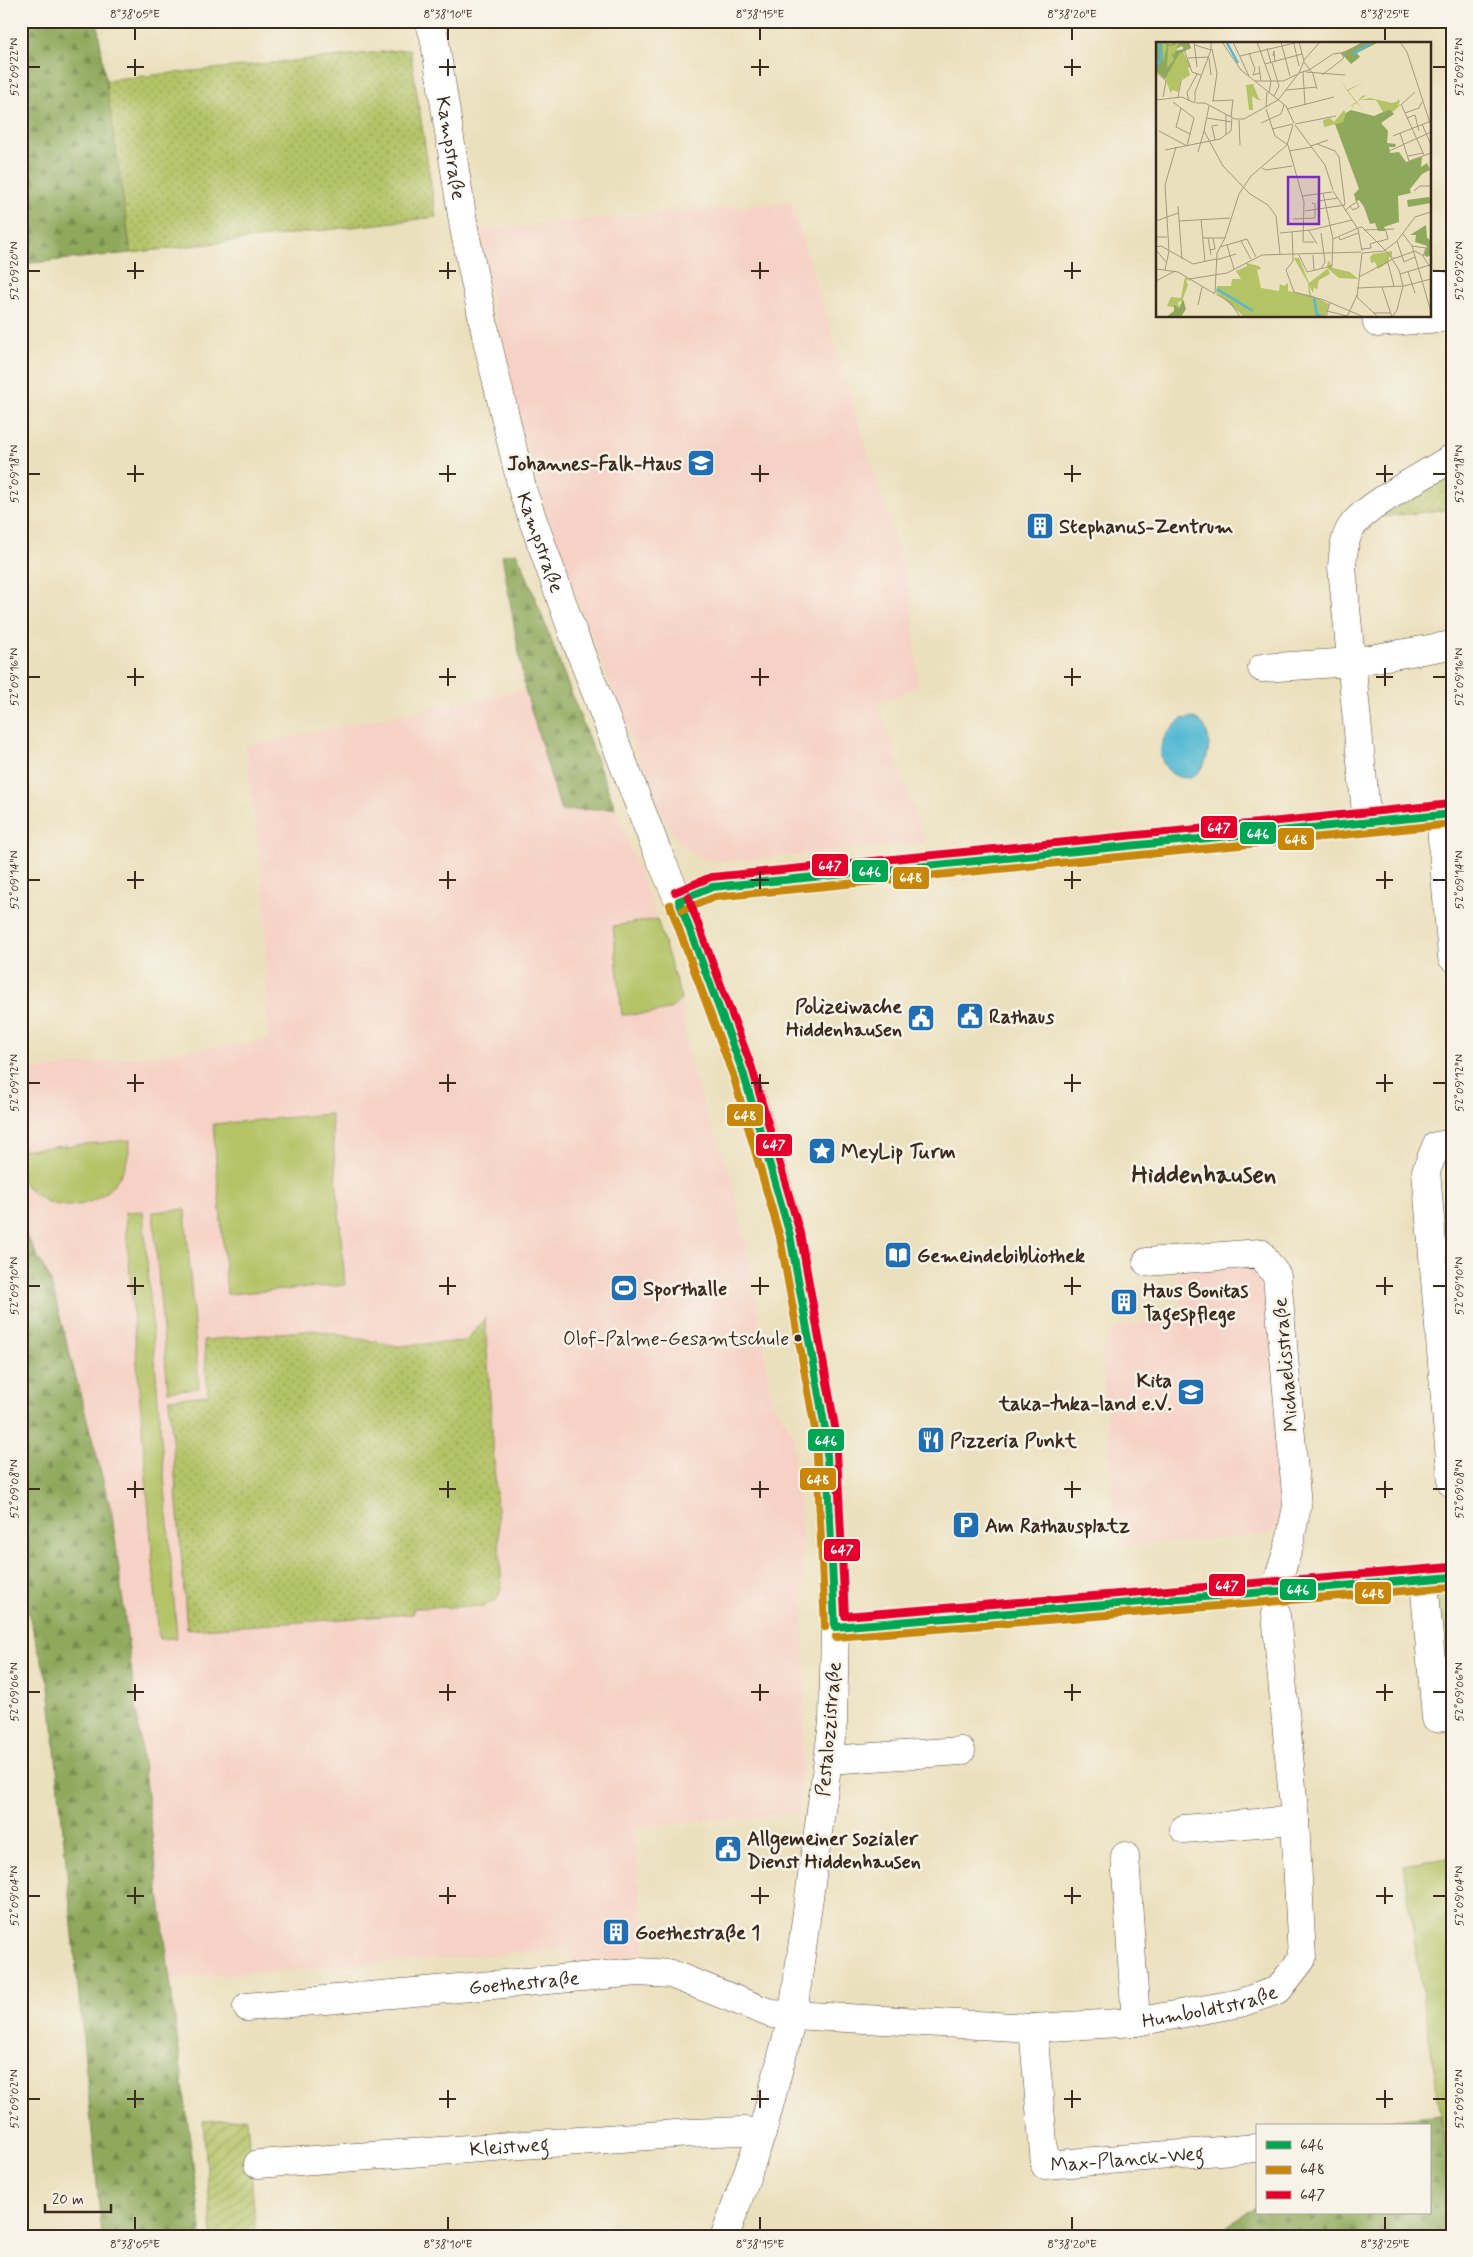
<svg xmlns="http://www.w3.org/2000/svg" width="1473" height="2257" font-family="Mynerve,sans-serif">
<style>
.built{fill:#f6d1c5}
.grass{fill:url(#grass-dots);stroke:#777642}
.forest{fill:url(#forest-firs);stroke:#646a3c}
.garden{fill:url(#garden-furrows);stroke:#777642}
.pitch{fill:#b3c366;stroke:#777642}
.water{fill:#55b9d3;stroke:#487278}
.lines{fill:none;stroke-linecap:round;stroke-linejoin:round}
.minor-casing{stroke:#554536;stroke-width:29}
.minor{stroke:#fff;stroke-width:28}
.bus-1-casing{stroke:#f7f3e8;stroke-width:11}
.bus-2-casing{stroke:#f7f3e8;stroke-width:11}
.bus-3-casing{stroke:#f7f3e8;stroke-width:11}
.bus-1{stroke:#00a651;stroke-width:8}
.bus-2{stroke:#c88708;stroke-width:8}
.bus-3{stroke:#e4002b;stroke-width:8}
.ticks{fill:none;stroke:#3b2a1e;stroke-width:2}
.bus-dot{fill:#3b2a1e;stroke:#f7f3e8;stroke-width:2}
.labels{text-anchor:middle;stroke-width:5;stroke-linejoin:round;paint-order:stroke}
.bus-label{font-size:19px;fill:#3b2a1e;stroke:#f7f3e8;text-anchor:end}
.street-label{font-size:20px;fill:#3b2a1e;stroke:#f7f3e8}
.poi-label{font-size:20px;font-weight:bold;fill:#3b2a1e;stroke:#f7f3e8;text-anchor:start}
.district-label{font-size:25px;font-weight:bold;fill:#3b2a1e;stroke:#f7f3e8}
.inset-river{fill:none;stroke:#55b9d3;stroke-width:2.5}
.inset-road{fill:none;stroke:#a5977d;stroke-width:1}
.view{fill:#7b2cbf;fill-opacity:0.15;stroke:#7b2cbf;stroke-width:2.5}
.inset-edge{fill:none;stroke:#3b2a1e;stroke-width:2.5}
.line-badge{stroke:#f7f3e8;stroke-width:2}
.badge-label{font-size:14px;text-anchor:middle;font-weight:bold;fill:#fff}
.neatline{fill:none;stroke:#3b2a1e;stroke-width:2}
.ticks-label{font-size:12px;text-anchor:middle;fill:#3b2a1e}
</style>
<defs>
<pattern id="grass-dots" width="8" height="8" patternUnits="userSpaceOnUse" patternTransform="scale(1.25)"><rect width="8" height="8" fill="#b3c366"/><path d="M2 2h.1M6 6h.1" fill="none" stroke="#939f53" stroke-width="1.8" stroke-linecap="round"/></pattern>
<pattern id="forest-firs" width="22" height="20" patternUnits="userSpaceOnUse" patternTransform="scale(1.25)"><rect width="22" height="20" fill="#8ea95b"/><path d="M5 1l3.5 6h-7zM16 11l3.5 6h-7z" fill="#758a4b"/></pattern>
<pattern id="garden-furrows" width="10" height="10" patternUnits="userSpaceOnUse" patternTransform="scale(1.25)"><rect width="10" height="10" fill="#b3c366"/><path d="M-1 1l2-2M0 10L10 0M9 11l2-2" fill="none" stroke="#939f53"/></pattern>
</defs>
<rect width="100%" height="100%" fill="#f7f3e8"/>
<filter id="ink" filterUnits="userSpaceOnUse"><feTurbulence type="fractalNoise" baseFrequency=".02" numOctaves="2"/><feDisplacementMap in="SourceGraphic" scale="10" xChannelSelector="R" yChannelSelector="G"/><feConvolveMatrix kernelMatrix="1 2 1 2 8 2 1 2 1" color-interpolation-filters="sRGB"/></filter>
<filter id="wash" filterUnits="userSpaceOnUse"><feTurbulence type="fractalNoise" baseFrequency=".0096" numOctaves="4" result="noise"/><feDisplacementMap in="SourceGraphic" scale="20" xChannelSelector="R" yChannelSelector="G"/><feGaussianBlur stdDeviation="1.12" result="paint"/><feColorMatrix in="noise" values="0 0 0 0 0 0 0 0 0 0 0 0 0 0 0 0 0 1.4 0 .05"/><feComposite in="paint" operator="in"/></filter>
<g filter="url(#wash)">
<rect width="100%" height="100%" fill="#ebe0bd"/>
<g class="built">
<path d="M 791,202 L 912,597 L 918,686 L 900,695 L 877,702 L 925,843 L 718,862 L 697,857 L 679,842 L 658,807 L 553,537 L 511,389 L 477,230 Z"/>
<path d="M 525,689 L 561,811 L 615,808 L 657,919 L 681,998 L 689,1059 L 707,1116 L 731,1175 L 753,1281 L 772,1401 L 793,1433 L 802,1537 L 805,1677 L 803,1741 L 798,1813 L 633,1827 L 646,1956 L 572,1963 L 571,1949 L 171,1979 L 112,1514 L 50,1279 L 21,1226 L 21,1072 L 268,1040 L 265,901 L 246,746 Z"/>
<path d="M 1251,1265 L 1264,1274 L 1285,1508 L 1280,1528 L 1265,1535 L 1125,1546 L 1118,1538 L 1114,1510 L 1102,1352 L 1116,1326 L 1182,1320 L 1177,1272 Z"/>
</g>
<g class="grass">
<path d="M 410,49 L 436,217 L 131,253 L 104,80 Z"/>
<path d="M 1452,474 L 1452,509 L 1381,517 Z"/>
<path d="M 485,1318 L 502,1588 L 496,1600 L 485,1606 L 413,1608 L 413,1614 L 187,1630 L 169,1399 L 208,1395 L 204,1340 L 314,1330 L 398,1346 L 466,1341 Z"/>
<path d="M 1452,1589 L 1452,1701 L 1447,1699 L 1436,1597 L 1439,1590 Z"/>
</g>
<g class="forest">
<path d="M 21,21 L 97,21 L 131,253 L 21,264 Z"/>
<path d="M 516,553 L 523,566 L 615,808 L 561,811 L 525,689 L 502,555 Z"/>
<path d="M 21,1226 L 50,1279 L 112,1514 L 202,2236 L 102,2236 L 49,1686 L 21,1588 Z"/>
<path d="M 1440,2115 L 1452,2189 L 1452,2236 L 1213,2236 L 1257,2205 L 1257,2213 L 1429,2213 L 1429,2126 L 1342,2126 Z"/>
</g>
<path class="garden" d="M 247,2118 L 256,2236 L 212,2236 L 203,2121 Z"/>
<g class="pitch">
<path d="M 657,919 L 681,998 C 671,1017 641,1013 622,1015 L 613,926 Z"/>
<path d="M 331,1114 L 345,1285 L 227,1294 L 213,1124 Z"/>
<path d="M 130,1140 C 129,1202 56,1231 21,1179 L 21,1150 Z"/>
<path d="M 185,1209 L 199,1388 L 168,1391 L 153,1212 Z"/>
<path d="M 143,1211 L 177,1638 L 159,1639 L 125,1212 Z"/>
<path d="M 1452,1857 L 1452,2189 L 1403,1865 Z"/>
</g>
<path class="water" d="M 1192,718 C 1202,720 1205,725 1208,736 C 1210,744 1208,755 1205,762 C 1192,794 1153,772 1162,743 C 1164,735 1175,726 1181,719 Z"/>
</g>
<g filter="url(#ink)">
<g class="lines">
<g class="minor-casing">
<g id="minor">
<path id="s1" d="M 429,21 L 434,36 L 464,228 L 487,340 L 523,492 L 573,633 L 657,851 L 679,901 L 749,1089 L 786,1217 L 826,1434 L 835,1627 L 833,1723 L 793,2014 L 762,2133 L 725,2236"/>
<path d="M 1429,286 L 1440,285 L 1448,317"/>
<path d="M 1376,316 L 1377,323 L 1452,317"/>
<path d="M 1262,668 L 1352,662 L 1452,645"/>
<path d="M 1440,815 L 1452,957"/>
<path d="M 1367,823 L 1342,567 C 1343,554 1344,537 1352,526 C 1368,504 1427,474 1452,458"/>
<path d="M 679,901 L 712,887 L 1452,814"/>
<path d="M 1452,1143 L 1436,1146 L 1426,1171 L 1452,1483"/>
<path d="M 1424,1580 L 1436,1718 L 1452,1716"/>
<path d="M 835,1627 L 1452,1577"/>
<path d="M 828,1760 L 961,1751"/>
<path d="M 1184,1829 L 1295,1820"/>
<path d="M 1125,1856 L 1136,2022"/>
<path id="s2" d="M 247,2007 L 638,1972 L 671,1974 L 772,2014 L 1033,2028 L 1136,2022 L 1240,2003 L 1278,1990 L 1302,1959 L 1295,1820 L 1274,1592 L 1289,1546 L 1297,1506 L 1277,1276 L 1260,1253 L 1147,1262"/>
<path id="s3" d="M 1033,2028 L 1045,2165 L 1257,2148"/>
<path id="s4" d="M 258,2164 L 690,2133 L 743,2131 L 762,2133"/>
</g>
</g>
<use href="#minor" class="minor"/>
<g class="bus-1-casing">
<g id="bus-1">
<path d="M 679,901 L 712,887 L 1452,814"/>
<path d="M 679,901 L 743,1072 L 790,1235 L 826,1434 L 835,1627"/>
<path d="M 835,1627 L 1452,1577"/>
</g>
</g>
<g class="bus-2-casing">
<g id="bus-2">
<path d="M 670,905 L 733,1075 L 780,1237 L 816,1435 L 825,1627"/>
<path d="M 683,910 L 715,897 L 1452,824"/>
<path d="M 836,1637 L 1452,1587"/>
</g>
</g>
<g class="bus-3-casing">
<g id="bus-3">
<path d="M 675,892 L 711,877 L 1451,804"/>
<path d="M 688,897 L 752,1068 L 800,1233 L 836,1432 L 845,1616 L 1451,1567"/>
</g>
</g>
<use href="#bus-1" class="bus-1"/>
<use href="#bus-2" class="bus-2"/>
<use href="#bus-3" class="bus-3"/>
</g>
</g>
<path class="ticks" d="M 135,28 L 135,40M 448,28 L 448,40M 760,28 L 760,40M 1072,28 L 1072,40M 1385,28 L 1385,40M 135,59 L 135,76M 448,59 L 448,76M 760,59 L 760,76M 1072,59 L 1072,76M 28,67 L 40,67M 127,67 L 144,67M 439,67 L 456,67M 751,67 L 769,67M 1064,67 L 1081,67M 1433,67 L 1446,67M 135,262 L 135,279M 448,262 L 448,279M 760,262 L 760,279M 1072,262 L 1072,279M 28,271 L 40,271M 127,271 L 144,271M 439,271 L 456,271M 751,271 L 769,271M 1064,271 L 1081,271M 1433,271 L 1446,271M 135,465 L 135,482M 448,465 L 448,482M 760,465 L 760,482M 1072,465 L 1072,482M 1385,465 L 1385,482M 28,474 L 40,474M 127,474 L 144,474M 439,474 L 456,474M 751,474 L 769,474M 1064,474 L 1081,474M 1376,474 L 1393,474M 1433,474 L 1446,474M 135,668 L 135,686M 448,668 L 448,686M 760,668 L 760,686M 1072,668 L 1072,686M 1385,668 L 1385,686M 28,677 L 40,677M 127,677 L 144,677M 439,677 L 456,677M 751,677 L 769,677M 1064,677 L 1081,677M 1376,677 L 1393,677M 1433,677 L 1446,677M 135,871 L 135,889M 448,871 L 448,889M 760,871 L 760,889M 1072,871 L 1072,889M 1385,871 L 1385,889M 28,880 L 40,880M 127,880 L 144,880M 439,880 L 456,880M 751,880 L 769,880M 1064,880 L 1081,880M 1376,880 L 1393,880M 1433,880 L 1446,880M 135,1074 L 135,1092M 448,1074 L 448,1092M 760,1074 L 760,1092M 1072,1074 L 1072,1092M 1385,1074 L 1385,1092M 28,1083 L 40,1083M 127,1083 L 144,1083M 439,1083 L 456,1083M 751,1083 L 769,1083M 1064,1083 L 1081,1083M 1376,1083 L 1393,1083M 1433,1083 L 1446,1083M 135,1277 L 135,1295M 448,1277 L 448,1295M 760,1277 L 760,1295M 1072,1277 L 1072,1295M 1385,1277 L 1385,1295M 28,1286 L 40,1286M 127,1286 L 144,1286M 439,1286 L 456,1286M 751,1286 L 769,1286M 1064,1286 L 1081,1286M 1376,1286 L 1393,1286M 1433,1286 L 1446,1286M 135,1481 L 135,1498M 448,1481 L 448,1498M 760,1481 L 760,1498M 1072,1481 L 1072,1498M 1385,1481 L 1385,1498M 28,1489 L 40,1489M 127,1489 L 144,1489M 439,1489 L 456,1489M 751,1489 L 769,1489M 1064,1489 L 1081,1489M 1376,1489 L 1393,1489M 1433,1489 L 1446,1489M 135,1684 L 135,1701M 448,1684 L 448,1701M 760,1684 L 760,1701M 1072,1684 L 1072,1701M 1385,1684 L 1385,1701M 28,1692 L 40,1692M 127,1692 L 144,1692M 439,1692 L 456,1692M 751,1692 L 769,1692M 1064,1692 L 1081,1692M 1376,1692 L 1393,1692M 1433,1692 L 1446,1692M 135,1887 L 135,1904M 448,1887 L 448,1904M 760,1887 L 760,1904M 1072,1887 L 1072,1904M 1385,1887 L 1385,1904M 28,1896 L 40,1896M 127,1896 L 144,1896M 439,1896 L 456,1896M 751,1896 L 769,1896M 1064,1896 L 1081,1896M 1376,1896 L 1393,1896M 1433,1896 L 1446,1896M 135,2090 L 135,2108M 448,2090 L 448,2108M 760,2090 L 760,2108M 1072,2090 L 1072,2108M 1385,2090 L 1385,2108M 28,2099 L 40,2099M 127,2099 L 144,2099M 439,2099 L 456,2099M 751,2099 L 769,2099M 1064,2099 L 1081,2099M 1376,2099 L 1393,2099M 1433,2099 L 1446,2099M 135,2217 L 135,2230M 448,2217 L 448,2230M 760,2217 L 760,2230M 1072,2217 L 1072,2230M 1385,2217 L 1385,2230"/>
<defs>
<g id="school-square" transform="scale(1.4375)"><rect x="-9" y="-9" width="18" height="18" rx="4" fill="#1f6fb2" stroke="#f7f3e8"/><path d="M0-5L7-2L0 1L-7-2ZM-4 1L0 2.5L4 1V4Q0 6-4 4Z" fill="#fff"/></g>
<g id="building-square" transform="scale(1.4375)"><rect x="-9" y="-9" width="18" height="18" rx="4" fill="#1f6fb2" stroke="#f7f3e8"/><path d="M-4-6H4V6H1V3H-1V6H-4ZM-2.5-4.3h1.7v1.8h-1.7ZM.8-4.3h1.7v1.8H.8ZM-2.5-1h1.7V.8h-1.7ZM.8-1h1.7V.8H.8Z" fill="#fff"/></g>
<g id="civic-square" transform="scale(1.4375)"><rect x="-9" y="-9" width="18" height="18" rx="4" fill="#1f6fb2" stroke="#f7f3e8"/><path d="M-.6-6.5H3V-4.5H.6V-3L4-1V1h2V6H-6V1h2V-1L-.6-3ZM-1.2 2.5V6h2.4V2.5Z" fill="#fff"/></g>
<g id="sight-square" transform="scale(1.4375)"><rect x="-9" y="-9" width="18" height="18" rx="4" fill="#1f6fb2" stroke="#f7f3e8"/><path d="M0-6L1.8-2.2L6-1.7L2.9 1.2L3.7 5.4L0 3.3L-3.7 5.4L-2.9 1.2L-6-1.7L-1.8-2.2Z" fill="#fff"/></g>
<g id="library-square" transform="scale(1.4375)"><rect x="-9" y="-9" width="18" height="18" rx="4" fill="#1f6fb2" stroke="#f7f3e8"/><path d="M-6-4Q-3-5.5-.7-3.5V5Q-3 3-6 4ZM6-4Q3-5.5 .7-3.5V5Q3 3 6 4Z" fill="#fff"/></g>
<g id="stadium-square" transform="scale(1.4375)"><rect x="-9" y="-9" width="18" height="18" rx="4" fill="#1f6fb2" stroke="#f7f3e8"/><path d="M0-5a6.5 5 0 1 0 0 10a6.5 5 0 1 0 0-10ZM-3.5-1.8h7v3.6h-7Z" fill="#fff"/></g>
<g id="restaurant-square" transform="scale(1.4375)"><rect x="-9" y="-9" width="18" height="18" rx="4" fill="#1f6fb2" stroke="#f7f3e8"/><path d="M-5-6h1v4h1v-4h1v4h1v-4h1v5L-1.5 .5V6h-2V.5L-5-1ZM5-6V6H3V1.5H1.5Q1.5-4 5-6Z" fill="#fff"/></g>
<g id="parking-square" transform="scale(1.4375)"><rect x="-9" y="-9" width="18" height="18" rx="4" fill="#1f6fb2" stroke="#f7f3e8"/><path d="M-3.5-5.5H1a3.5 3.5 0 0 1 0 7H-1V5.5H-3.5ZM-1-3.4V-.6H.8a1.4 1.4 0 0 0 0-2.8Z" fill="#fff"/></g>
</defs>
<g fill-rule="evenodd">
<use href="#school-square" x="701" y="463"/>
<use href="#building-square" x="1040" y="526"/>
<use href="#civic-square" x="970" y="1016"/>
<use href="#civic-square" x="921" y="1018"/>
<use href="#sight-square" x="822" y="1151"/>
<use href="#library-square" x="898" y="1255"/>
<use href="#stadium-square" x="624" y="1288"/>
<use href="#building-square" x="1124" y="1302"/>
<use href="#school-square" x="1191" y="1392"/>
<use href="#restaurant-square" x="931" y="1440"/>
<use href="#parking-square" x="966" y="1525"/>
<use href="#civic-square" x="728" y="1849"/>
<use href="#building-square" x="616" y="1932"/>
</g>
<circle class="bus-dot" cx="798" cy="1338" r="4.5"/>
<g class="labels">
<g class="bus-label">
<text x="789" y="1345">Olof-Palme-Gesamtschule</text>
</g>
<g class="street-label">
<text dy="7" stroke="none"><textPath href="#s1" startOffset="129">Kampstraße</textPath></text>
<text dy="7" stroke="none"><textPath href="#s1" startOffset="534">Kampstraße</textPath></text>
<text transform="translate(1285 1365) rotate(-95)" y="7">Michaelisstraße</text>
<text transform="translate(828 1729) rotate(-85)" y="7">Pestalozzistraße</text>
<text dy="7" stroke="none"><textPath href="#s2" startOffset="278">Goethestraße</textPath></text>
<text dy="7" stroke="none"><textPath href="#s2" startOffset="974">Humboldtstraße</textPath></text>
<text dy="7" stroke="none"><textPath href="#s4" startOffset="252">Kleistweg</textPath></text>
<text dy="7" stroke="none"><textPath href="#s3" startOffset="220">Max-Planck-Weg</textPath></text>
</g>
<g class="poi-label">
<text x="682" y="470" text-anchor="end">Johannes-Falk-Haus</text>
<text x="1059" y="533">Stephanus-Zentrum</text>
<text x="902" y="1013" text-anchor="end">Polizeiwache<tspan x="902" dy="23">Hiddenhausen</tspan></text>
<text x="989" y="1023">Rathaus</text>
<text x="841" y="1158">MeyLip Turm</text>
<text x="917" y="1262">Gemeindebibliothek</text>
<text x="643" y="1295">Sporthalle</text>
<text x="1143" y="1297">Haus Bonitas<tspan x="1143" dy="23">Tagespflege</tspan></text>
<text x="1172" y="1387" text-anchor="end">Kita<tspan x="1172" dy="23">taka-tuka-land e.V.</tspan></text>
<text x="950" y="1447">Pizzeria Punkt</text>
<text x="985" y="1532">Am Rathausplatz</text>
<text x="747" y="1845">Allgemeiner sozialer<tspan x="747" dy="23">Dienst Hiddenhausen</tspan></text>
<text x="635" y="1939">Goethestraße 1</text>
</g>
<g class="district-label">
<text x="1204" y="1182">Hiddenhausen</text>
</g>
</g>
<g transform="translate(1156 42)">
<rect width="275" height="275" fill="#ebe0bd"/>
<path d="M 0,0 L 32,0 L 21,7 L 22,11 L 26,8 L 35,25 L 32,26 L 34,33 L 25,39 L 22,50 L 16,48 L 15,52 L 9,36 L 0,29 ZM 182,34 L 191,48 L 208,40 L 192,49 L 201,60 L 206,54 L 211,53 L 201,60 L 208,69 L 201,61 L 196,63 L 198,67 L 195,63 L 188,68 L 191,73 L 187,80 L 168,85 L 167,78 L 174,76 L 178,80 L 188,68 L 200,60 L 191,49 L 179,56 L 191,49 ZM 97,42 L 103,57 L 107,58 L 102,58 L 96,54 L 97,68 L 93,68 L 90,43 ZM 214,56 L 236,61 L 242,59 L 242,56 L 244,60 L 241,63 L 245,62 L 237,70 L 234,67 L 227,70 L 220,58 L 205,58 ZM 236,209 L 236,215 L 240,215 L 237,216 L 233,214 L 233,220 L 222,227 L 219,220 L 215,221 L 214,215 L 217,212 ZM 138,216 L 143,216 L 153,241 L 171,227 L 173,229 L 174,232 L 163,238 L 161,248 L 158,245 L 157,251 L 153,243 L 155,253 L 173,262 L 169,275 L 88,275 L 60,250 L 61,244 L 75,244 L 76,237 L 85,237 L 80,229 L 91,224 L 90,221 L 103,224 L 105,227 L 101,228 L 105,246 L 123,249 L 124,242 L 128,244 L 132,241 L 132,249 L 153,253 L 152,241 ZM 172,218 L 177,226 L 194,230 L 202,237 L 183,236 L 171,226 ZM 29,235 L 35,239 L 30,238 L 32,243 L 26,259 L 22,260 L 23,266 L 11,264 L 15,255 L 25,256 Z" fill="#b3c366"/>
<path d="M 6,0 L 7,20 L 11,4 L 8,0 L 15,3 L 18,0 L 21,0 L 19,3 L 12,4 L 11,26 L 18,18 L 16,11 L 19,13 L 19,9 L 28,7 L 26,3 L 21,6 L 23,0 L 33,0 L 35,6 L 23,12 L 9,37 L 0,29 L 0,1 ZM 208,0 L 223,0 L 201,11 L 204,15 L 195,22 L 185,11 ZM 234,67 L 238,72 L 225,81 L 232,89 L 231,101 L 240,102 L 239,105 L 233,105 L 234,111 L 243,110 L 250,120 L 266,115 L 265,125 L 271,121 L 274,128 L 266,132 L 254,147 L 255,151 L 242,154 L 243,180 L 228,185 L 230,189 L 222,189 L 219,181 L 214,182 L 208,165 L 203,158 L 200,160 L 198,152 L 203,147 L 179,82 L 187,80 L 190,71 L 195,68 L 218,74 ZM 273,155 L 275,161 L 252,165 L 251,158 ZM 270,183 L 271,196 L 275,198 L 275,213 L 271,215 L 268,213 L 271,204 L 259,200 L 260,193 L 254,193 ZM 27,257 L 30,267 L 25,275 L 10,275 L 18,269 L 18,263 L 23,266 Z" fill="#8ea95b"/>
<path class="inset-river" d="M 71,1 L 82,21M 197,12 L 216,0M 0,24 L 5,17 L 4,0M 61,247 L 97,269M 158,256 L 161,273 L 167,275"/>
<path class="inset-road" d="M 33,0 L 26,2 L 36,30 L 45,33M 38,0 L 41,25M 66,0 L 85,28 L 130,64 L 138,81M 77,0 L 93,34M 101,0 L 109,22M 125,0 L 134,34M 143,0 L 148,19 L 143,31M 244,0 L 251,10 L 275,84M 138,2 L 143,24M 39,3 L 55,8M 111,6 L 115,21M 56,7 L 61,31 L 57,59M 93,11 L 99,27 L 97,33 L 104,31M 84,14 L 143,0M 117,14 L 118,9 L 119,20M 32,16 L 53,15M 53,16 L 55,33M 148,18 L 164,0M 148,20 L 157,32 L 161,47M 116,21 L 123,44 L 118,54M 109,22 L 146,12M 109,22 L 115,39 L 113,51M 103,24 L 105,39M 0,30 L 10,39 L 7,55M 147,30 L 149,63M 150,30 L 189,33M 166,33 L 188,16 L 185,11M 99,39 L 127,39 L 142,32M 130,48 L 161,45M 22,55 L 25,39M 0,58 L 26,55 L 39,61M 33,59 L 31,51 L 41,32M 56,59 L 77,58 L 75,75M 17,60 L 38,76M 39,60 L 39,50 L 55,8 L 55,0M 40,61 L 49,61 L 79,77 L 88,77 L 122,58 L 143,31 L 153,28 L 177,12 L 190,10 L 207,0M 245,62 L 268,113M 246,62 L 259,50M 53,64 L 48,89 L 67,124 L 94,152 L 112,163 L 120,174 L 124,212M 110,65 L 111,50M 25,66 L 20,85 L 34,92M 110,67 L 119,94 L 132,103 L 148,160 L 147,200 L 158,200M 131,67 L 178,55M 249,71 L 263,66 L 266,60M 51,76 L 76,80M 251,76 L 259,73 L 263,89M 83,78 L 84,103M 105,81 L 125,72 L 128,63M 139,82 L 180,74M 266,82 L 275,103M 139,83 L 169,123 L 177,148M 116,87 L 137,82M 3,89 L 31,104M 244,91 L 253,119 L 275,111M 70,93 L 70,72M 237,94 L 275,79M 59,98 L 56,84 L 62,83M 31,104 L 38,76M 155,104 L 172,98M 9,108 L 64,97 L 75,89 L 76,76M 133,109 L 156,105M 233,109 L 275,90M 42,110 L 48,89M 252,114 L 267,111M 106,126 L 110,128 L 136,124M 177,149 L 202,187 L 206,209M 258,149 L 264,144 L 275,144M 146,154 L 176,150M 22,164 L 26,217M 162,168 L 162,159 L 182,156M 189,168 L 190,168 L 194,164 L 201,160 L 203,165 L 197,168 L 194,164M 149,169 L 189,163 L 183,115 L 179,109 L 161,102M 45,177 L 49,220M 137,177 L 159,176 L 159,162 L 156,161M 0,179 L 22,171M 23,179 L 74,176M 202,186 L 206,185 L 232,211 L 243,228 L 247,244 L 241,268 L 236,275M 208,188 L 238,187M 153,189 L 161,202M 136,190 L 137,213M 124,191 L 155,188 L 196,178M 165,191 L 169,220 L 165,227M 247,192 L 256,204 L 275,270M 183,195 L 184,198 L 202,191M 46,196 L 69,196M 52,196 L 55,213M 177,197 L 202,186M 85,199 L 95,217M 241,199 L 248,220 L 259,215M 0,200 L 1,195 L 11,195M 221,200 L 232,197 L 230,189M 71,203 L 78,227M 256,204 L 270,206 L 267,214M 0,205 L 5,204 L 37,222 L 60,217M 64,205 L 91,197 L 100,215M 206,207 L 215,206 L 214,202 L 220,200M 0,208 L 10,220M 54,208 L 59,207 L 57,196M 206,211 L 228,209 L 241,199 L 259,175 L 275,170M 206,211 L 201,255 L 222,275M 137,213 L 137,219 L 130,228 L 138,250 L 168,258 L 208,275M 143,213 L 151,230 L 176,224 L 177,197 L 167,151M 157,213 L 158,229M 237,217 L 259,209 L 266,213 L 275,226M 60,218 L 80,212M 232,221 L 238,244M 0,227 L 22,230 L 59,252M 9,228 L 13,209 L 9,143 L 20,105M 252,230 L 259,251M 244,232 L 274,223M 203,235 L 237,217M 33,237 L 71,231 L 106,213 L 205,210M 0,239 L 19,229M 226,245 L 236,275M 201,246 L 248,244 L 275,237M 59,251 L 61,211 L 69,196 L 83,152 L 95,134 L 131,103 L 137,83M 60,252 L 74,260 L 84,275M 42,263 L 46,245M 171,269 L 191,274M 217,271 L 235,271M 170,275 L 174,260M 191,275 L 201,253"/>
<path class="view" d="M 132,135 L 163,135 L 163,182 L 132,182 Z"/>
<rect width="275" height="275" class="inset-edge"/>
</g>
<g class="line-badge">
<rect x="1200" y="815" width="38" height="24" rx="5" fill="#e4002b"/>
<rect x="1239" y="821" width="38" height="24" rx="5" fill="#00a651"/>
<rect x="1277" y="827" width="38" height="24" rx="5" fill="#c88708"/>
<rect x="811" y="853" width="38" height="24" rx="5" fill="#e4002b"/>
<rect x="851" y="859" width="38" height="24" rx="5" fill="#00a651"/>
<rect x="892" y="866" width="38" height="24" rx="5" fill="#c88708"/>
<rect x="726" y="1103" width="38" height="24" rx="5" fill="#c88708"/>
<rect x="755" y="1133" width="38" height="24" rx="5" fill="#e4002b"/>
<rect x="807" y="1428" width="38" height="24" rx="5" fill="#00a651"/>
<rect x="799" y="1467" width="38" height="24" rx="5" fill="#c88708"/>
<rect x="823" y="1538" width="38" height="24" rx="5" fill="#e4002b"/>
<rect x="1208" y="1573" width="38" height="24" rx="5" fill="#e4002b"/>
<rect x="1279" y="1578" width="38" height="23" rx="5" fill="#00a651"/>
<rect x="1354" y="1581" width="38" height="24" rx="5" fill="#c88708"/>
</g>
<g class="badge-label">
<text x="1219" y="832">647</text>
<text x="1258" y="838">646</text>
<text x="1296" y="844">648</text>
<text x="830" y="870">647</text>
<text x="870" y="876">646</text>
<text x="911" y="882">648</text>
<text x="745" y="1120">648</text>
<text x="774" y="1149">647</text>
<text x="826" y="1445">646</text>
<text x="818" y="1484">648</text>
<text x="842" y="1554">647</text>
<text x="1227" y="1590">647</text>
<text x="1298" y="1594">646</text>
<text x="1373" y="1598">648</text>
</g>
<rect width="1473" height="2257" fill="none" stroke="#f7f3e8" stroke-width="55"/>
<rect x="1256" y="2124" width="175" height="90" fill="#f7f3e8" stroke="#aca397"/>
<rect x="1266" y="2141" width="25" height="8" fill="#00a651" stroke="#aca397"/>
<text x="1300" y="2150" font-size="15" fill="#3b2a1e">646</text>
<rect x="1266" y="2166" width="25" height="8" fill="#c88708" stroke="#aca397"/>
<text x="1300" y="2174" font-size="15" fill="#3b2a1e">648</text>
<rect x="1266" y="2191" width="25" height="8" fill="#e4002b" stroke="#aca397"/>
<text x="1300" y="2200" font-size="15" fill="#3b2a1e">647</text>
<path d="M45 2204v8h66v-8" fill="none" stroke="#3b2a1e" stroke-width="2.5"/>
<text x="52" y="2204" font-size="15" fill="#3b2a1e" stroke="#f7f3e8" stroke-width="4" paint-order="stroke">20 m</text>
<rect x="28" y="28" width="1418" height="2202" class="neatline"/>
<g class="ticks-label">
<text x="135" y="18">8°38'05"E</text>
<text x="448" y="18">8°38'10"E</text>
<text x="760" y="18">8°38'15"E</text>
<text x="1072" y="18">8°38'20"E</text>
<text x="1385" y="18">8°38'25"E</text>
<text transform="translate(14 67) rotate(-90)" y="4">52°09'22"N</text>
<text transform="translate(1459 67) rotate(-90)" y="4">52°09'22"N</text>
<text transform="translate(14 271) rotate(-90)" y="4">52°09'20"N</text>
<text transform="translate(1459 271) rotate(-90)" y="4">52°09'20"N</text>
<text transform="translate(14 474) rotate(-90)" y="4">52°09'18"N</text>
<text transform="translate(1459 474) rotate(-90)" y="4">52°09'18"N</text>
<text transform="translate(14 677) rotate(-90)" y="4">52°09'16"N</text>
<text transform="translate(1459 677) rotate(-90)" y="4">52°09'16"N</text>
<text transform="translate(14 880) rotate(-90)" y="4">52°09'14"N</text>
<text transform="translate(1459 880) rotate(-90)" y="4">52°09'14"N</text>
<text transform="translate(14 1083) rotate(-90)" y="4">52°09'12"N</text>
<text transform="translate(1459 1083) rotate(-90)" y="4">52°09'12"N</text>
<text transform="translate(14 1286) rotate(-90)" y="4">52°09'10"N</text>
<text transform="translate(1459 1286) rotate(-90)" y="4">52°09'10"N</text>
<text transform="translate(14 1489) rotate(-90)" y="4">52°09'08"N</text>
<text transform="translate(1459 1489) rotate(-90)" y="4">52°09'08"N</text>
<text transform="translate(14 1692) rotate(-90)" y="4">52°09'06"N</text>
<text transform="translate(1459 1692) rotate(-90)" y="4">52°09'06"N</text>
<text transform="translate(14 1896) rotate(-90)" y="4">52°09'04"N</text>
<text transform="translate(1459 1896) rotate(-90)" y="4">52°09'04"N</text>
<text transform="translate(14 2099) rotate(-90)" y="4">52°09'02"N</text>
<text transform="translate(1459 2099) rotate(-90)" y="4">52°09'02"N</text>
<text x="135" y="2248">8°38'05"E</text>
<text x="448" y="2248">8°38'10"E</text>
<text x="760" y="2248">8°38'15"E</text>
<text x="1072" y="2248">8°38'20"E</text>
<text x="1385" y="2248">8°38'25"E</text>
</g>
</svg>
